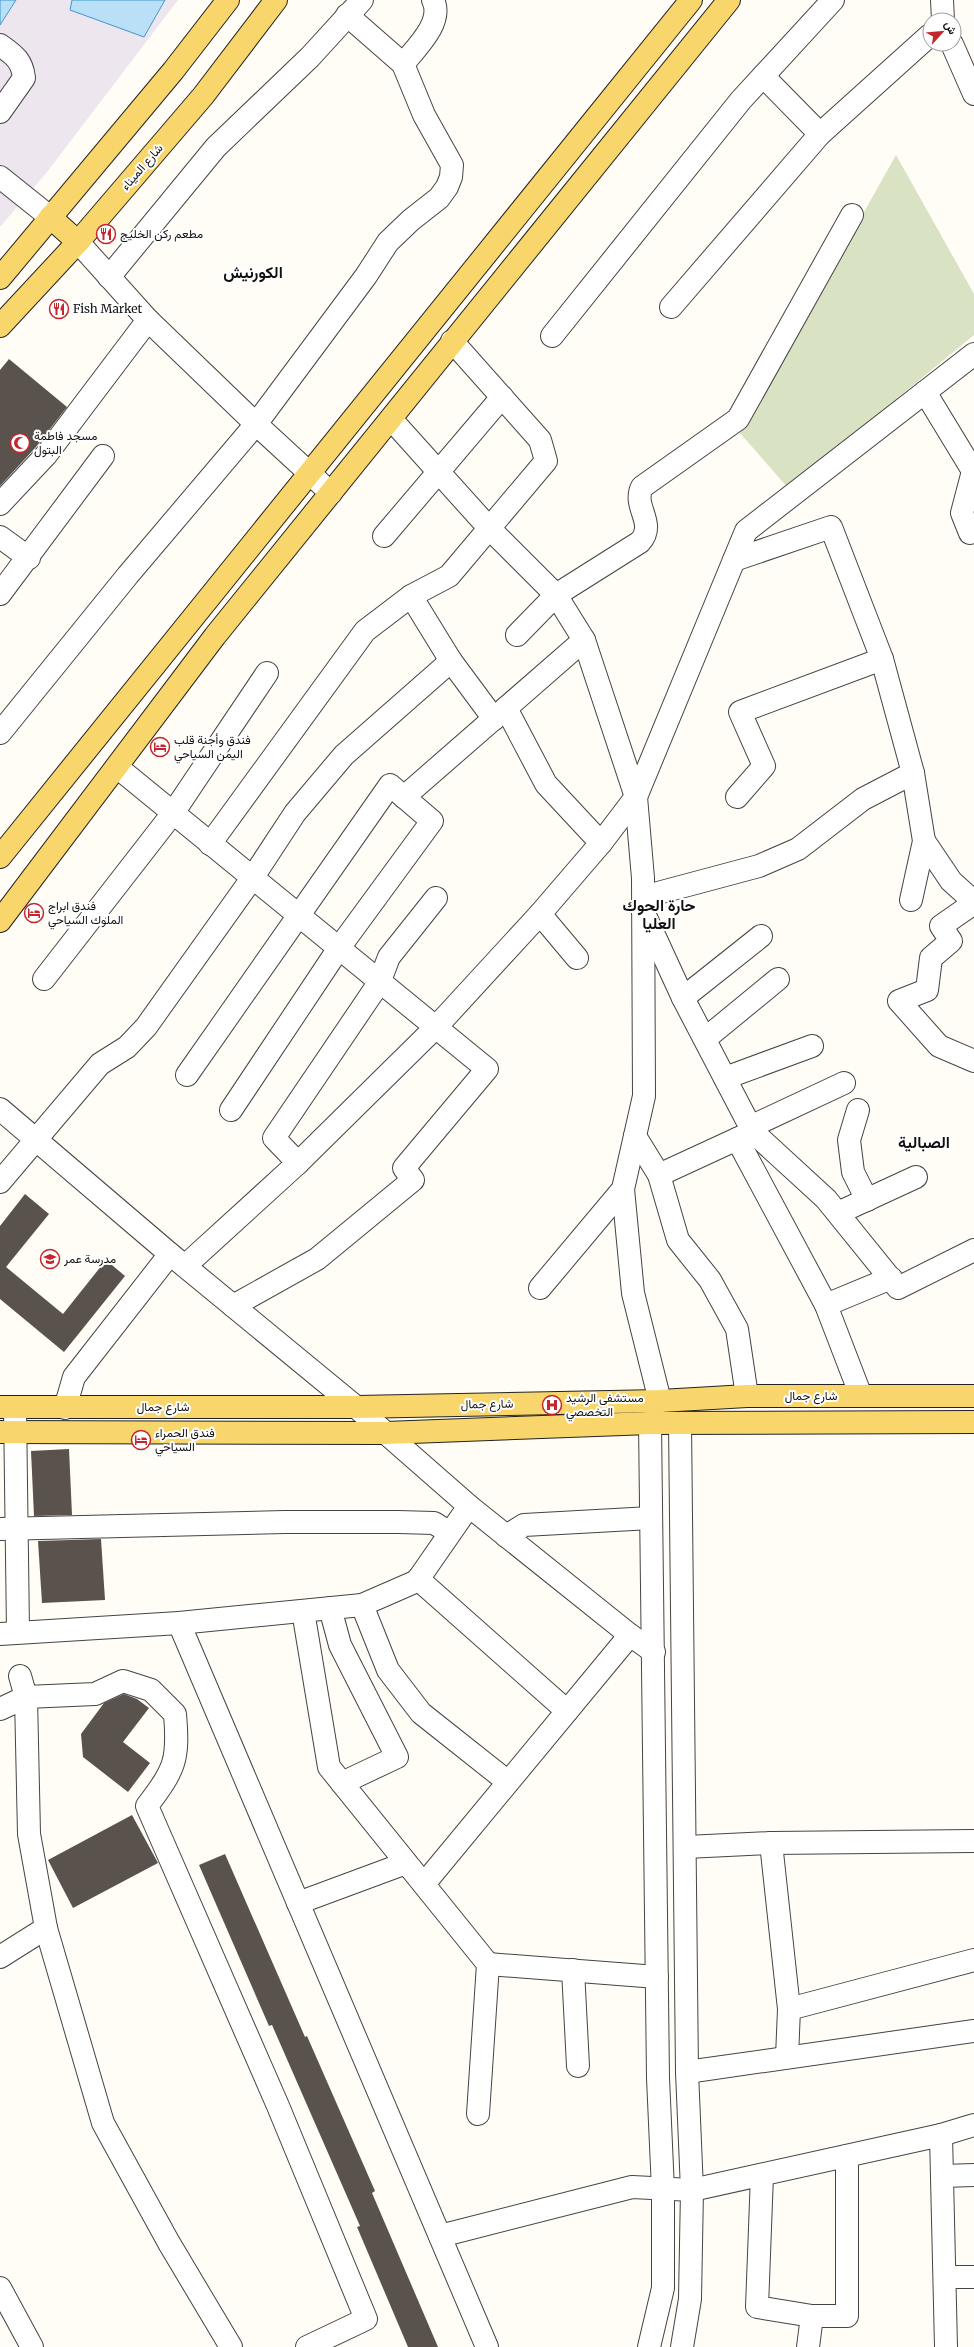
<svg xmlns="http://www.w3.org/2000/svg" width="974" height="2347" font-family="Merriweather,Vazirmatn,serif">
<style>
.industrial{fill:#eee6ef}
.cemetery{fill:#d9e3c4}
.water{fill:#b9e0f7;stroke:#3f96cf}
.building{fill:#5a524d}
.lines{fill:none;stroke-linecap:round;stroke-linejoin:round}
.minor-casing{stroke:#444;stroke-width:24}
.major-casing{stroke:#222;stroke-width:24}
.minor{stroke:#fff;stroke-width:22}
.major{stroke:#f9d66b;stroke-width:22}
.labels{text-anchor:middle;stroke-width:4;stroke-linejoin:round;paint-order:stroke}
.street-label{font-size:12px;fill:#111;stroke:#fff}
.poi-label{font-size:12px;fill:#111;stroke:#fff;text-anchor:start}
.district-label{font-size:16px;font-weight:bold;fill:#111;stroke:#fff}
</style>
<rect width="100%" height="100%" fill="#fffdf5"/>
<path class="industrial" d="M 16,0 L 72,0 L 70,9 L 144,36 L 165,0 L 178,0 L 47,172 L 0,227 L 0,25 Z"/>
<path class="cemetery" d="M 896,155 L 974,294 L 974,335 L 788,488 L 740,433 Z"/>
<g class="water">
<path d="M 0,0 L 16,0 L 0,25 Z"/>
<path d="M 72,0 L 165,0 L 144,37 L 70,10 Z"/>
</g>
<g class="building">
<path d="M 9,359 L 67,407 L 36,447 L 0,486 L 0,370 Z"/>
<path d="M 25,1194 L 49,1214 L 6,1267 L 63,1314 L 106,1260 L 125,1276 L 64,1352 L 0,1299 L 0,1226 Z"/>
<path d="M 69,1449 L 72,1515 L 34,1516 L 31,1451 Z"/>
<path d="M 101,1539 L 105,1600 L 42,1603 L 38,1541 Z"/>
<path d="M 124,1694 L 137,1699 L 149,1708 L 123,1742 L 150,1763 L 128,1792 L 83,1757 L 81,1734 L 104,1703 Z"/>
<path d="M 132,1815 L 158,1863 L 73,1908 L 48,1860 Z"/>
<path d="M 225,1854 L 305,2037 L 307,2036 L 375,2191 L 372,2193 L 438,2347 L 408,2347 L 357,2227 L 360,2226 L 272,2025 L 269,2026 L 199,1865 Z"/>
</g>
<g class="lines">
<g class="minor-casing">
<g id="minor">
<path d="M 942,0 L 943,20"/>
<path d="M 952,44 L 974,94"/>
<path d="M 0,45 C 14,55 22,60 24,78 L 0,112"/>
<path d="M 403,64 C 416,48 444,22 433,0"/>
<path d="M 763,76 L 820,134"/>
<path d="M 0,177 L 50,217"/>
<path d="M 78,242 L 148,320 L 256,424 L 331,493"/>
<path d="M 109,277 L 216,147 L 310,57 L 362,0"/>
<path d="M 671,307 L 820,134 L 930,35"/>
<path d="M 552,336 L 741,100 L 833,0"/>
<path d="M 925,392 L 973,471 L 962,513 L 970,533"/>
<path d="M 391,419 L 489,528 L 556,595 L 584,640 L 636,797 L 643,878 L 644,1096 L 623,1189 L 540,1288"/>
<path d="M 0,504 L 46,455 L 148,320"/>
<path d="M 384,536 L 502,397"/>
<path d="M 0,537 L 29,558"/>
<path d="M 734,560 L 831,527 L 882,659 L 913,773 L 924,841 L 911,900"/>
<path d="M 0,594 L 103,456"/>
<path d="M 411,596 L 451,661 L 494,719"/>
<path d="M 517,635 L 556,595 L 640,542 C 657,523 632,507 642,487 L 738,419 L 852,215"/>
<path d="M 506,708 L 546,784 L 601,843"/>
<path d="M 0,733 L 128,575 L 256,424 L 366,276 L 388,242 L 411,220 L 439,198 L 447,187 L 451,177 L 452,165 L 424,115 L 403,64 L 347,15"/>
<path d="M 117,767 L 487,1069 L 404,1168 L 413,1180 L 317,1259 L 233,1306"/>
<path d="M 913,773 L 863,799 L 798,849 L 759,866 L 658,893 L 643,911 L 683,998 L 753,1132 L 826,1199 L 898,1288 L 974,1250"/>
<path d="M 404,797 L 584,640"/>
<path d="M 737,797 L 764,766 L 740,712 L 882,659"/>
<path d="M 924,841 L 951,881 L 974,902"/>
<path d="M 210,844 L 365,631 L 411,596 L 449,576 L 546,461 L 540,440 L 452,341"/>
<path d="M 974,903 L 941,926 L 951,941 L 931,958 L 927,990 L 899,1001 L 939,1046 L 974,1061"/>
<path d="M 540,914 L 577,958"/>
<path d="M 44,979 L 173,813 L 267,673"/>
<path d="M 683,998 L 761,936"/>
<path d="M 705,1039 L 778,979"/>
<path d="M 187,1075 L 390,785 L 432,821 L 339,948 L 231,1110"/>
<path d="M 725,1078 L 812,1046"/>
<path d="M 0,1109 L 170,1254 L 356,1407 L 469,1506 L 630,1635 L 654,1652"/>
<path d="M 858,1110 L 849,1140 L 853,1172 L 867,1200"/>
<path d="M 750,1127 L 844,1083"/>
<path d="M 635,1136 L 659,1175 L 678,1240 L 710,1280 L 737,1329 L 747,1396"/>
<path d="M 737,1139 L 826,1305 L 861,1396"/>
<path d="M 298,1163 L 274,1138 L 379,983 L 389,957 L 436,898"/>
<path d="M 659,1175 L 750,1133"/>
<path d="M 0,1182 L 100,1064 L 127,1047 L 146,1027 L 253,877 L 295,813 L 344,755 L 451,661"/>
<path d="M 623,1189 L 633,1293 L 660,1401"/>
<path d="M 838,1213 L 916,1177"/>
<path d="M 185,1266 L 298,1163 L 437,1026 L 540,914 L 601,843 L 636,797 L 746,531 L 974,354"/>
<path d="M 826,1305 L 891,1278"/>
<path d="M 15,1408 L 18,1631"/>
<path d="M 65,1408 L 74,1377 L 170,1254"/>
<path d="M 680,1423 L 687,2072 L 692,2190 L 690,2299 L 682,2347"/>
<path d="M 0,1529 L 285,1522 L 398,1522 L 434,1523 L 450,1533"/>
<path d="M 506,1536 L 524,1525 L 651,1518"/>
<path d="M 418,1579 L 567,1711"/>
<path d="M 362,1605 L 388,1670 L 421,1713 L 508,1782"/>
<path d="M 330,1608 L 340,1645 L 397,1757 L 342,1783"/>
<path d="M 303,1611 L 329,1767 L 488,1964 L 478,2114"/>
<path d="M 179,1623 L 487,2347"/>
<path d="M 0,1634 L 179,1623 L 362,1605 L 417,1581 L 469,1506"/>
<path d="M 20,1676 L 26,1697 L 95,1694 L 123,1681 L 151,1690 L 175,1714 C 179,1760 175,1769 147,1806 L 278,2106 L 366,2319 L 307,2347"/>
<path d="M 0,1709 L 26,1697 L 29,1834 L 46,1928 L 0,1957"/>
<path d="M 771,1843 L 789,2009 L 787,2057"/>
<path d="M 686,1847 L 771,1843 L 974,1841"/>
<path d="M 424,1884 L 630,1635"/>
<path d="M 298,1903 L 406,1863"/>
<path d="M 46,1928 L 103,2123 L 169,2243 L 231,2347"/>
<path d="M 488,1964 L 657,1977"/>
<path d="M 573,1970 L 578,2066"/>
<path d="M 789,2009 L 974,1960"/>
<path d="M 687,2072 L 974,2031"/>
<path d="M 941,2135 L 946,2347"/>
<path d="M 762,2175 L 757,2307 L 812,2316"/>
<path d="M 942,2176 L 974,2175"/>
<path d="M 440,2236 L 632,2187 L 692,2190 L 941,2135 L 974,2125"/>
<path d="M 945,2277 L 974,2277"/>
<path d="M 0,2288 L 32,2347"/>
<path d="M 649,2347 L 663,2288 L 663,2190 L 658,2078 L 650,1423"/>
<path d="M 808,2347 L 812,2316 L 847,2316 L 847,2156"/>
</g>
</g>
<g class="major-casing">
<g id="major">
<path d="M 50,217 L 78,242"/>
<path d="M 0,278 L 173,71 L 228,0"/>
<path d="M 0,326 L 78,242 L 203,96 L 276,0"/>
<path d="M 0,857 L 691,0"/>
<path d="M 0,921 L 215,636 L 729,0"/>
<path d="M 0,1407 L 356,1407 L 660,1401 L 747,1396 L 974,1396"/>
<path d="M 0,1432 L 385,1433 L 650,1423 L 974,1422"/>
</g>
</g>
<use href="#minor" class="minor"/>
<use href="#major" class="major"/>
</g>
<defs>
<g id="restaurant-ring" transform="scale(1)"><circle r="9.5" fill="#fff" stroke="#c4262e" stroke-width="1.5"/><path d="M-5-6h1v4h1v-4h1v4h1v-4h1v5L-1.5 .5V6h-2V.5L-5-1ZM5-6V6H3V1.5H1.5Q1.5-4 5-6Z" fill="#c4262e"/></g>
<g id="mosque-ring" transform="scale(1)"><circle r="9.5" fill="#fff" stroke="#c4262e" stroke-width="1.5"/><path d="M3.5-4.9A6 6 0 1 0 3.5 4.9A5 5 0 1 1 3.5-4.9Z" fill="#c4262e"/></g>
<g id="hotel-ring" transform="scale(1)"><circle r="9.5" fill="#fff" stroke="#c4262e" stroke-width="1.5"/><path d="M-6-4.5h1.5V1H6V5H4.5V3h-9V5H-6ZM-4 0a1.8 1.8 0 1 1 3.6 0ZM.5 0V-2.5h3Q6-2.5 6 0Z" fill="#c4262e"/></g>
<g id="school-ring" transform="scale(1)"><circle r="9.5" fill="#fff" stroke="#c4262e" stroke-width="1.5"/><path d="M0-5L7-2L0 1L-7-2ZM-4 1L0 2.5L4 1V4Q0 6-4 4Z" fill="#c4262e"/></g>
<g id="hospital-ring" transform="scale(1)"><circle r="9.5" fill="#fff" stroke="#c4262e" stroke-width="1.5"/><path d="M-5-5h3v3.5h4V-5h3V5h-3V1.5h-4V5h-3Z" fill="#c4262e"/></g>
</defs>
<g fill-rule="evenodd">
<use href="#restaurant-ring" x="106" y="234"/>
<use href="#restaurant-ring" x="59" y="309"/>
<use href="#mosque-ring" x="20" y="443"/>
<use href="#hotel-ring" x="160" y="747"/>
<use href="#hotel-ring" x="34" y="913"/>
<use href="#school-ring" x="50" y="1259"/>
<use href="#hospital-ring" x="552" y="1405"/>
<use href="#hotel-ring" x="141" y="1440"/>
</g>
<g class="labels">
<g class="street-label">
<text transform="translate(142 167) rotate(-49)" y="4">شارع الميناء</text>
<text x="811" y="1400">شارع جمال</text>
<text transform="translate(487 1404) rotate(-1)" y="4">شارع جمال</text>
<text x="163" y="1411">شارع جمال</text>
</g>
<g class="poi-label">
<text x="120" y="238">مطعم ركن الخليج</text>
<text x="73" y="313">Fish Market</text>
<text x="34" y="440">مسجد فاطمة<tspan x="34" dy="14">البتول</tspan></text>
<text x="174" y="744">فندق وأجنة قلب<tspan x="174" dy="14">اليمن السياحي</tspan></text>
<text x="48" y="910">فندق ابراج<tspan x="48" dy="14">الملوك السياحي</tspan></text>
<text x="64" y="1263">مدرسة عمر</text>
<text x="566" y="1402">مستشفى الرشيد<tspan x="566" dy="14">التخصصي</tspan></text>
<text x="155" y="1437">فندق الحمراء<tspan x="155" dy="14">السياحي</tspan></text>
</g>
<g class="district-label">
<text x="253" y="278">الكورنيش</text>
<text x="659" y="911">حارة الحوك<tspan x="659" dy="18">العليا</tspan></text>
<text x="924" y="1148">الصبالية</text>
</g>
</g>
<g transform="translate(942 32) rotate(63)"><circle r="19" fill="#ffffff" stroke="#a0a0a0"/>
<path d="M0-3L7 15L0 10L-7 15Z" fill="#c4262e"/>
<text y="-6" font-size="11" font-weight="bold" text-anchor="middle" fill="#111111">ش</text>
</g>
</svg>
